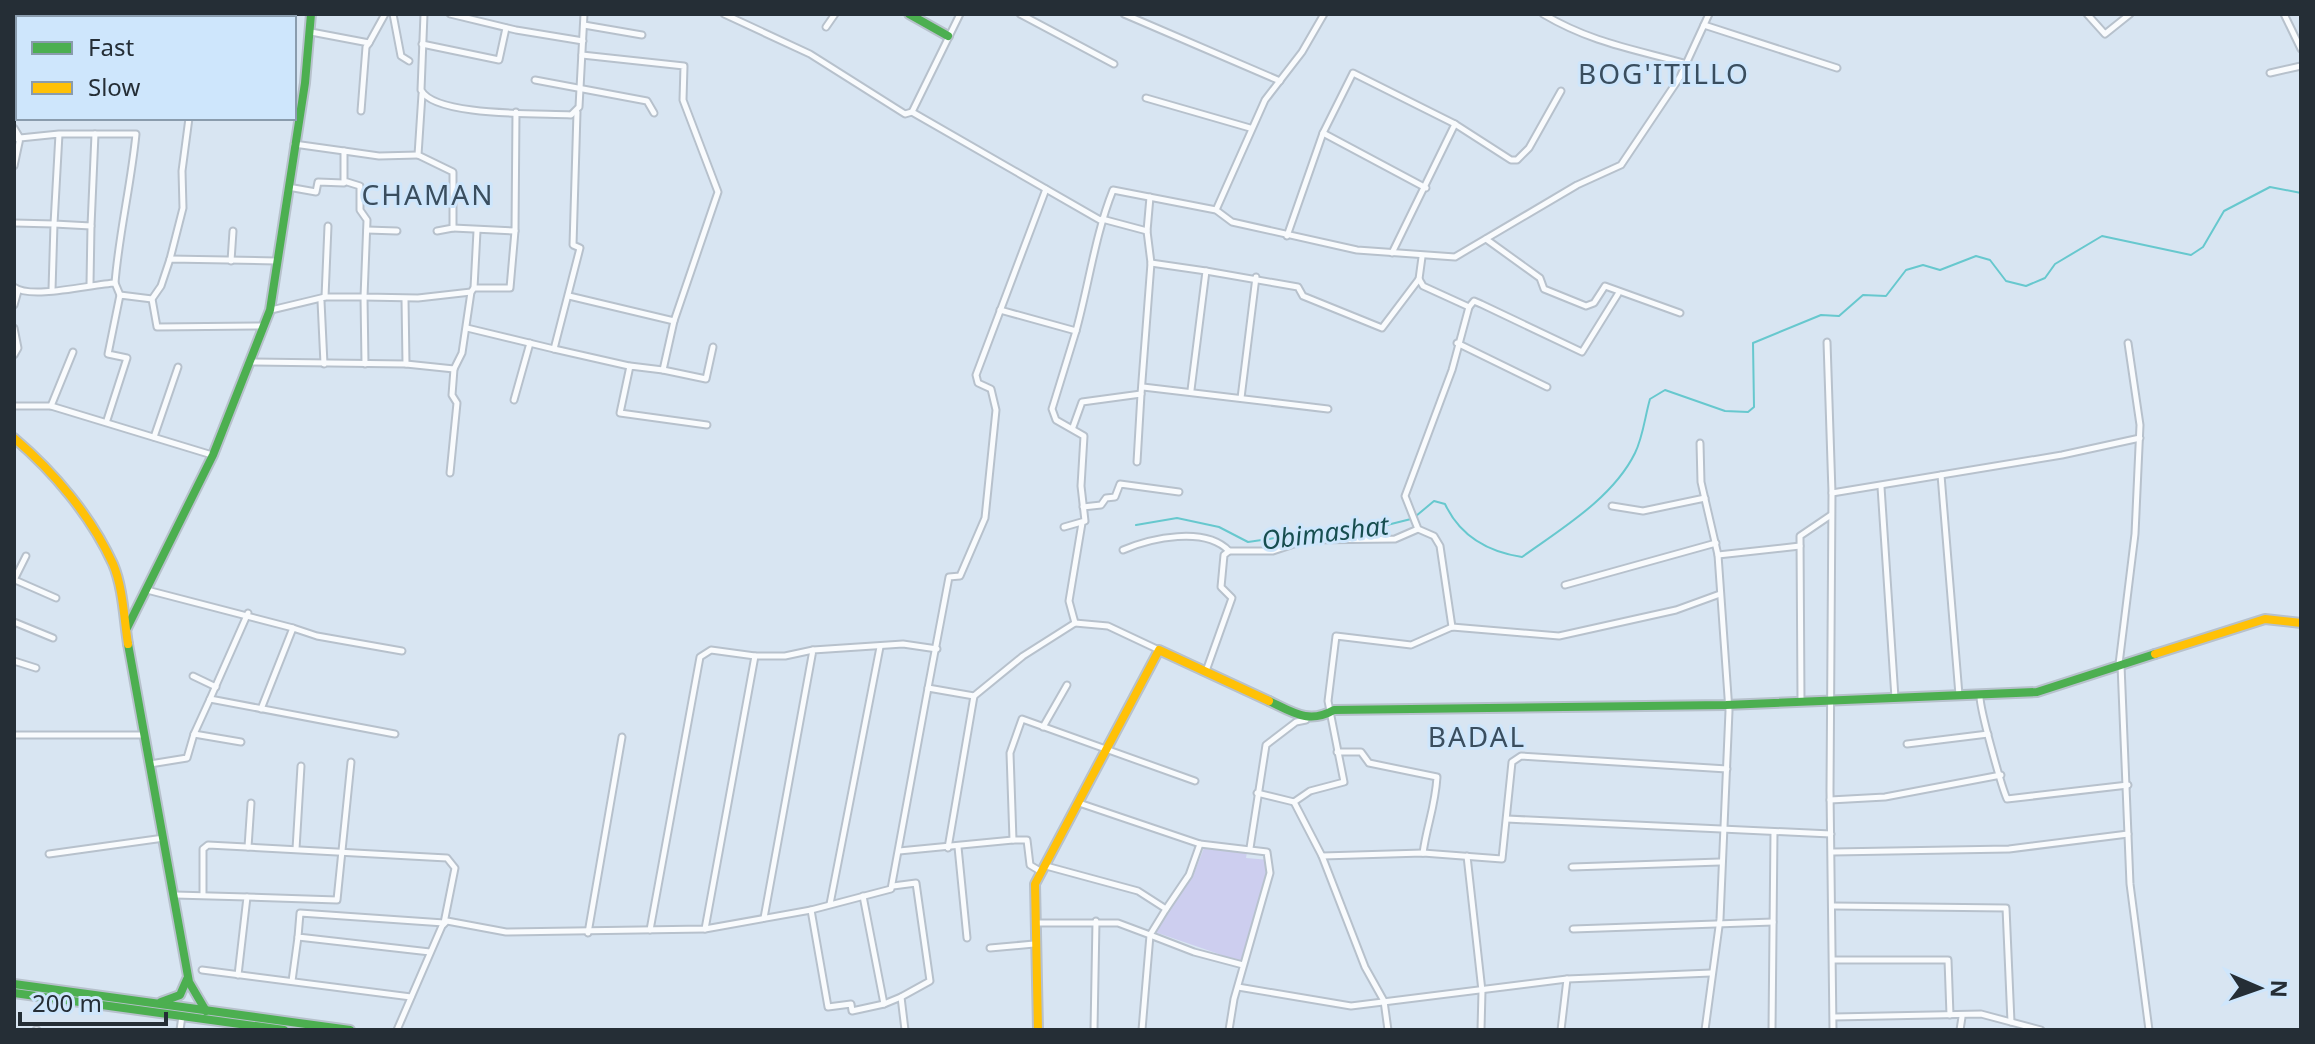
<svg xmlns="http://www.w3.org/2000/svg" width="2315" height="1044" font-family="'Noto Sans',sans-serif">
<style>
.green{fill:#cdceef}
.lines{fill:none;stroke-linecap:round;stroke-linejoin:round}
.stream{stroke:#67c8ce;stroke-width:2}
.street-casing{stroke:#b7c1cc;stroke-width:9}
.fast-casing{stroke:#b7c1cc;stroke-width:12}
.slow-casing{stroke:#b7c1cc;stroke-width:12}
.street{stroke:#f9fbfd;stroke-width:5}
.fast{stroke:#4caf50;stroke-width:8}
.slow{stroke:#ffc107;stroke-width:8}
.labels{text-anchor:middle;stroke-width:6;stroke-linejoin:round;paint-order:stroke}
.water-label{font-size:26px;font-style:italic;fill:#174e50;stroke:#cee6fc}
.quarter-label{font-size:28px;letter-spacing:2px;fill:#3a4e5f;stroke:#cee6fc}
</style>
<rect width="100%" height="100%" fill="#d8e5f2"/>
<path class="green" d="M 1204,848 L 1247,852 L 1246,858 L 1270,860 L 1271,870 L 1242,962 L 1155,932 L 1193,876 Z"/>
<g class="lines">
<g class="stream">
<path d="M 1416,516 L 1434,501 L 1445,504 C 1460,536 1489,552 1522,557 C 1561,529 1613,498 1635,453 C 1643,437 1645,416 1650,399 L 1665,390 L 1725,411 L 1748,412 L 1754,407 L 1753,343 L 1821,315 L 1839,316 L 1863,295 L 1886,296 L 1906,270 L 1923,265 L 1940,270 L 1976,256 L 1990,260 L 2006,281 L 2026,286 L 2045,278 L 2055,264 L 2102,236 L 2191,255 L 2203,247 L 2224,211 L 2270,187 L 2301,193"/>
<path d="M 1136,525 L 1177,518 L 1219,527 L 1248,542 L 1315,532 L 1363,531 L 1411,519"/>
</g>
<g class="street-casing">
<g id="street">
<path d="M 116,14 L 118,18"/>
<path d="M 393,14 L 401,56 L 409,61"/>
<path d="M 424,14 L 421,90 C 435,117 540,113 571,115 L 579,107 L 584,14"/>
<path d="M 450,14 L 516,30 L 583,41"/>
<path d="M 724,14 L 810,54 L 905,114 L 912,112"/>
<path d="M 960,14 L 912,112 L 1100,220"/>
<path d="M 1020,14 L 1114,64"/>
<path d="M 1124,14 L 1280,81"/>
<path d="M 1543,14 C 1592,43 1634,49 1687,64"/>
<path d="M 2087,14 L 2105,34 L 2130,14"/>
<path d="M 2284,14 L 2301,49"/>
<path d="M 48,18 L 49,14"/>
<path d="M 190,18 L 197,14"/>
<path d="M 584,25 L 642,35"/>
<path d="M 1704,25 L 1837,68"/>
<path d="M 826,27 L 835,14"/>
<path d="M 311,32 L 369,43 L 385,14"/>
<path d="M 422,44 L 499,60 L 506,28"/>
<path d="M 2270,73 L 2301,66"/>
<path d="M 535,80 L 647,101 L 654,113"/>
<path d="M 422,94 L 418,155 L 453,172 L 453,228 L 437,231"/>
<path d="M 1146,98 L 1250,128"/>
<path d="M 14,103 L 18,101"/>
<path d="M 361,111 L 366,47 L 369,43"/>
<path d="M 1455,124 L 1511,160 L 1517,160 L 1529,148 L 1561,91"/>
<path d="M 14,128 L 20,138 L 14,139"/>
<path d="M 1323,133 L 1426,188"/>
<path d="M 95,134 L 136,134 C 131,185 119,233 115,283"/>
<path d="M 294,144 L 344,151"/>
<path d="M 418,155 L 379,156 L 344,151 L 344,181 L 360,186 L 360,210 L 367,220 L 364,297 L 418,298 L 471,292 L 474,288 L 510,288 L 515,231"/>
<path d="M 14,166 L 20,138 L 59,134 L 54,224 L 91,226 L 95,134 L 59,134"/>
<path d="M 288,187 L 316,192 L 318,182 L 344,183"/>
<path d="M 1216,210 L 1265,100 L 1302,52 L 1324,14"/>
<path d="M 1102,219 L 1147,231"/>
<path d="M 14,223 L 54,224 L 52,290"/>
<path d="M 453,228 L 515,231 L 516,112"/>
<path d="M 367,230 L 397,231"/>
<path d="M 1287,236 L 1323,133 L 1353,73 L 1455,124 L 1392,253"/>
<path d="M 1486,239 L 1540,278 L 1544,289 L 1586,306 L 1594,303 L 1605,286 L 1680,313"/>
<path d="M 1422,257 L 1419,279 L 1423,286 L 1469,307 L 1452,370 L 1405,496 L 1418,529 L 1434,536 L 1440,546 L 1452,627"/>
<path d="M 170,259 L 183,208 L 182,171 L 189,118"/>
<path d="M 231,261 L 233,231"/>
<path d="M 1151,263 L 1206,271 L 1191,390"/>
<path d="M 1206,271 L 1298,287 L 1303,296 L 1382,328 L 1419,279"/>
<path d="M 90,284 L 91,226"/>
<path d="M 14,287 C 31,300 92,284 115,283 L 120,295"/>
<path d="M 474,288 L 477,231"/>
<path d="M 569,296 L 674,321 L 718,192 L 683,100 L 684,66 L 582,55"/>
<path d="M 325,297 L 328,226"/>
<path d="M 405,299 L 406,364"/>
<path d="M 321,301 L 324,364"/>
<path d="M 14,305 L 18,291"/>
<path d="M 1469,307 L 1474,301 L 1481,304 L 1582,352 L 1618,294"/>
<path d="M 271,310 L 325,297 L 364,297 L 365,364"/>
<path d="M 1000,310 L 1076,331 C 1089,284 1095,235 1113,190 L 1216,210 L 1232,222 L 1357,250 L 1455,257 L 1577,185 L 1621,165 L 1680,77 L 1709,14"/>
<path d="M 674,321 L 663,370 L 630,366 L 620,413 L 707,425"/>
<path d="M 263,326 L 157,327 L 152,299 L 161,286 L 170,259 L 276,261"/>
<path d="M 14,328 L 18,348 L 14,355"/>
<path d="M 467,328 L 554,349 L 580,248 L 573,245 L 577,112"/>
<path d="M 1827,342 L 1832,493 L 1830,791 L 1833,1030"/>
<path d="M 1457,343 L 1547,387"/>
<path d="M 554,349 L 629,366"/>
<path d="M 250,362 L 406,364 L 454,369 L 462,353 L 471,292"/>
<path d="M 663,370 L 706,379 L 713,347"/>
<path d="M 1143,387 L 1328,409"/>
<path d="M 1141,394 L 1151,263 L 1147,231 L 1150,197"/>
<path d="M 1241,398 L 1256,277"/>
<path d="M 514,400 L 530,343"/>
<path d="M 14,406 L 51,406 L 212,455"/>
<path d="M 51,406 L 73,352"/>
<path d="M 107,420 L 127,358 L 108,354 L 120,295 L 152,299"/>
<path d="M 1073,427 L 1082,402 L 1141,394 L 1137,462"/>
<path d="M 154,437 L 178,367"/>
<path d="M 1700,443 L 1701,482 L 1718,555 L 1729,711 L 1720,919 L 1705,1030"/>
<path d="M 450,473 L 457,403 L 452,395 L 454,369"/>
<path d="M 1941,475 L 1959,695"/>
<path d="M 1881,487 L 1895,698"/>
<path d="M 1832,493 L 2062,455 L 2140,438"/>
<path d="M 1612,506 L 1643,511 L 1705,498"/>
<path d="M 1083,507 L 1101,505 L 1106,498 L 1115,497 L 1120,484 L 1179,492"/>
<path d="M 1064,527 L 1085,521 L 1081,486 L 1084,436 L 1056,420 L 1052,409 L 1076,331"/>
<path d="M 1123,550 C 1151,538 1205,526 1229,551 L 1273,551 L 1306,540 L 1395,539 L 1418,529"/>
<path d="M 1718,555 L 1800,546"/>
<path d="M 14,580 L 26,556"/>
<path d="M 15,580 L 56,598"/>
<path d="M 1565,585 L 1716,543"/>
<path d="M 147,590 L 293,628"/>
<path d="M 14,622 L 53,638"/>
<path d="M 1075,623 L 1108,626 L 1159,650"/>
<path d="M 14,661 L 36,668"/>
<path d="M 2119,664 L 2135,534 L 2140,425 L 2128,343"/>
<path d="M 2121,665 L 2130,884 L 2149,1030"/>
<path d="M 1206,671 L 1232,598 L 1221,587 L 1224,555 L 1229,551"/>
<path d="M 193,676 L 216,687"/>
<path d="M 928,688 L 949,577 L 960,576 L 985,518 L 996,410 L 991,389 L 978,383 L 976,375 L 1046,189"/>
<path d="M 1980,695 C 1979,707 2001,785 2007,799 L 2128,785"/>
<path d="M 210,699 L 248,613"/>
<path d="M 1801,701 L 1800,536 L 1831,515"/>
<path d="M 261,709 L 293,628 L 317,636 L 402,651"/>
<path d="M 1043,727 L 1067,685"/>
<path d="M 194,734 L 210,699 L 395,734"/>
<path d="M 14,735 L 145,735"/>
<path d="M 1907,744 L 1988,734"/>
<path d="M 1337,752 L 1361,752 L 1369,763 L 1437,777 C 1435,808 1427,824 1423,853"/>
<path d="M 150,764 L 187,758 L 194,734 L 241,742"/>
<path d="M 1257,793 L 1294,802 L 1310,791 L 1344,782 L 1328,701 L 1336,636 L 1411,645 L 1452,627 L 1559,636 L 1676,610 L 1720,594"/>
<path d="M 1830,800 L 1885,797 L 2001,775"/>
<path d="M 1294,802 L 1322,856 L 1365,967 L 1384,1001 L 1388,1030"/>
<path d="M 1079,803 L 1200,844 L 1267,852 L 1270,873 L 1234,999 L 1229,1030"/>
<path d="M 1507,819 L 1831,834"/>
<path d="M 248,847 L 251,803"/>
<path d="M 958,847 L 967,938"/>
<path d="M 948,848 L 974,696"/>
<path d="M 1250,848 L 1266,745 L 1296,722 L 1306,720"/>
<path d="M 296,849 L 301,766"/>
<path d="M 899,851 L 1013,840"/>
<path d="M 1833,852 L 2009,849 L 2128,834"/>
<path d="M 49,854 L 164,838"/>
<path d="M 1322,856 L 1423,853 L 1502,859 L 1512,762 L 1521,756 L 1727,769"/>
<path d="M 1467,856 L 1482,991 L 1481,1030"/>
<path d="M 1046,866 L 1138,891 L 1166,909 L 1150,935 L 1194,952 L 1243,965"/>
<path d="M 1572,867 L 1720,862"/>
<path d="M 1040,871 L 1030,865 L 1027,840 L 1013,840 L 1010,753 L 1022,719 L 1195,781"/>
<path d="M 893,886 L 916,883 L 930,981 L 901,997 L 905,1030"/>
<path d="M 175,895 L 247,897 L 238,975"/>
<path d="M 203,895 L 203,849 L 208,845 L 447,858 L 455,868 L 444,923 L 300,913 L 298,937 L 430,952"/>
<path d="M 863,896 L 884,1004 L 901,997"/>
<path d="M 247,897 L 337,900 L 351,762"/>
<path d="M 830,904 L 880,647"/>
<path d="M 1834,906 L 2006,908 L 2011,1022"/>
<path d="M 1166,909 L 1189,875 L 1200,844"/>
<path d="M 811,910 L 828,1007 L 851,1004 L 852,1011 L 884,1004"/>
<path d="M 764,918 L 813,650 L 903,644 L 937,649"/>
<path d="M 1035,923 L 1118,923 L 1150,935 L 1142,1030"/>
<path d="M 705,929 L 755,656 L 785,656 L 813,650"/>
<path d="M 1573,929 L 1773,922"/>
<path d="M 650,930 L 700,657 L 711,650 L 755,656"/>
<path d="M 588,933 L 622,737"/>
<path d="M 990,948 L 1034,944"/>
<path d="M 1834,960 L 1948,960 L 1950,1015"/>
<path d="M 202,970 L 411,997"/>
<path d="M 292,981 L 298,937"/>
<path d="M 1238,987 L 1351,1006 L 1567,979 L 1711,973"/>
<path d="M 1834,1017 L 1981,1014 L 2041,1030"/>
<path d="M 36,1030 L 37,1030"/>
<path d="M 180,1030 L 182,1016"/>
<path d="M 397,1030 L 442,926 L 447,921 L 506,932 L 705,929 L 811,910 L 891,889 L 928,688 L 974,696 L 1023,656 L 1075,623 L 1069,601 L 1082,523"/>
<path d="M 1094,1030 L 1096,921"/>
<path d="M 1561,1030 L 1567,979"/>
<path d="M 1772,1030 L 1774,832"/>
<path d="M 1960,1030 L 1962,1017"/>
</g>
</g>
<g class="fast-casing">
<g id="fast">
<path d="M 909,14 L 948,36"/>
<path d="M 127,628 L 213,455 L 270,310 L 305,83 L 311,14"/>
<path d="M 128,644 L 189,982 L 206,1011"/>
<path d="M 1269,701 C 1294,713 1309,724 1334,710 L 1726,705 L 2037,692 L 2155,654"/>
<path d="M 14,984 L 350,1030"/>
<path d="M 14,993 L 284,1030"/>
<path d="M 161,1002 L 180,995 L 187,979"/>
</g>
</g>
<g class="slow-casing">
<g id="slow">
<path d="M 14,438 C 54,472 91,516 113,564 C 123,587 124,619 128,644"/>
<path d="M 2155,654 L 2265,619 L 2301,623"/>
<path d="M 1038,1030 L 1035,884 L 1159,650 L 1269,701"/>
</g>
</g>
<use href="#street" class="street"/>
<use href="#fast" class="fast"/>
<use href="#slow" class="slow"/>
</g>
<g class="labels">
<g class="water-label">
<text transform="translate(1325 533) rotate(-7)" y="9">Obimashat</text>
</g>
<g class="quarter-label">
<text x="1664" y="84">BOG'ITILLO</text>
<text x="428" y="205">CHAMAN</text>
<text x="1477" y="747">BADAL</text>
</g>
</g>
<rect width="2315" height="1044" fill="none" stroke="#252e36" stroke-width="32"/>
<rect x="16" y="16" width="280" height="104" fill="#cee6fc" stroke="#8a9cad" stroke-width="2"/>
<rect x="32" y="42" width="40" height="12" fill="#4caf50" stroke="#8a9cad" stroke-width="2"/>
<text x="88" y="56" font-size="24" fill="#252e36">Fast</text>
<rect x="32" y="82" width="40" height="12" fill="#ffc107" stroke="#8a9cad" stroke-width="2"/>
<text x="88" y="96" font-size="24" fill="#252e36">Slow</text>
<g transform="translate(2259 988) rotate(92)" stroke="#cee6fc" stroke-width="6" paint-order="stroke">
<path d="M0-6L14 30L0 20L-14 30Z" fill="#252e36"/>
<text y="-12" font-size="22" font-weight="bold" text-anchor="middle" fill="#252e36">N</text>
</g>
<path d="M20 1012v12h146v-12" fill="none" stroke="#252e36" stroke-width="4"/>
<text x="32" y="1012" font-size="24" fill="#252e36" stroke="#cee6fc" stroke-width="6" paint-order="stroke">200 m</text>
</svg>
